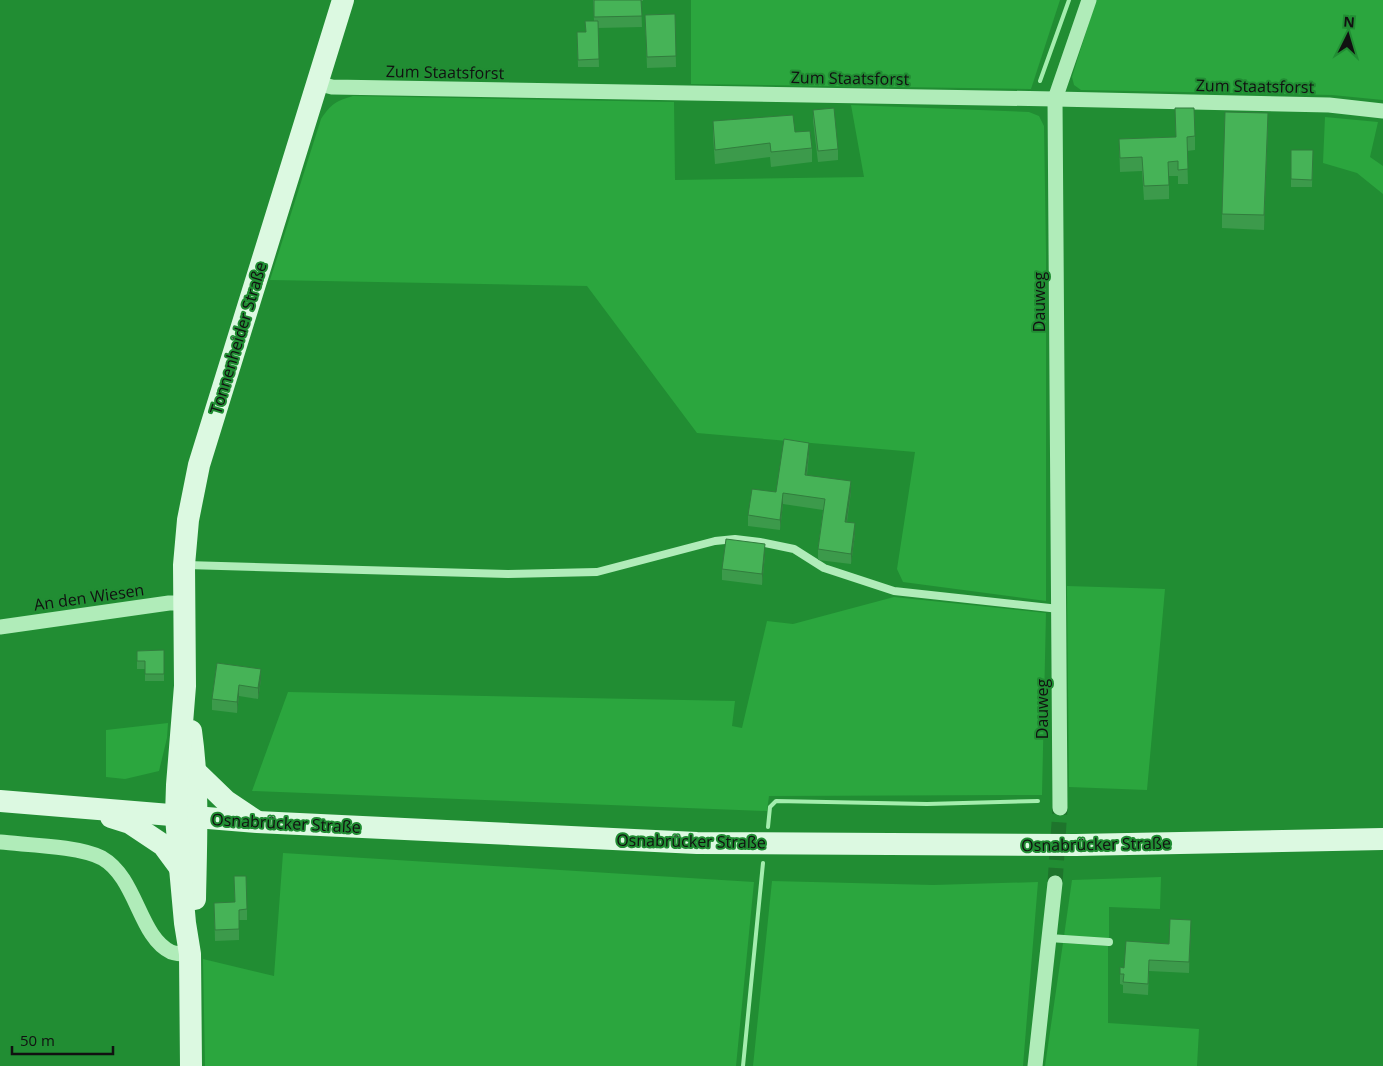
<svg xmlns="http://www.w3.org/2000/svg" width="1383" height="1066" font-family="'Open Sans',sans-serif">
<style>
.green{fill:#2ba63e}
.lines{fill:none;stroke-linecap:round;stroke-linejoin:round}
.stream{stroke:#a4edae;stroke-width:4}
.street-tunnel{stroke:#1e742c;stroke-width:15;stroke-dasharray:15 8;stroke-linecap:butt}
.lane{stroke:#b0ecb9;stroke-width:8}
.street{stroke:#b0ecb9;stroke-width:15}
.secondary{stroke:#dcf9e1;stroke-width:22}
.wall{fill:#3c9a4b}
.shaded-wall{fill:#317d3d}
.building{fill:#46b357;stroke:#317d3d}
.labels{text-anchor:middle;stroke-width:4;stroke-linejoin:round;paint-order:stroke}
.street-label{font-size:16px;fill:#111;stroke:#218d33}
</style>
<rect width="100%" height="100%" fill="#218d33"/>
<g class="green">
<path d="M 691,0 L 1060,0 L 1031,89 L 691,84 Z"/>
<path d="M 1096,0 L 1383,0 L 1383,100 L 1332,95 L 1081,90 L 1074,85 L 1072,77 Z"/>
<path d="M 353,96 L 674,102 L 675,180 L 864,177 L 851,105 L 1029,112 L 1039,116 L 1044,126 L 1046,252 L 1046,601 L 903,582 L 897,569 L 915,452 L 697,433 L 587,286 L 270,280 L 321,119 C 331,104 336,101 353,96 Z"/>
<path d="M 1325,117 L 1378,122 L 1370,157 L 1383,166 L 1383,194 L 1357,173 L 1323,163 Z"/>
<path d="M 1067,586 L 1165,589 L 1147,790 L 1069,787 Z"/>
<path d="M 894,597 L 1046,613 L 1042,795 L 769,796 L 767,811 L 252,791 L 288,692 L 735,701 L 732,726 L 742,728 L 767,621 L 793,624 Z"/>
<path d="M 168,723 L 167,738 L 159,771 L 125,779 L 106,777 L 106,730 Z"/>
<path d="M 283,853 L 754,882 L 736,1066 L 205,1066 L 203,959 L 274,976 Z"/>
<path d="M 1161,877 L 1160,909 L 1109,907 L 1109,939 L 1064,936 L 1072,880 Z"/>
<path d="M 772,881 L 933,885 L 1038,882 L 1023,1066 L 753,1066 Z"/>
<path d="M 1063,943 L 1108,946 L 1108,1023 L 1199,1029 L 1197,1066 L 1045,1066 Z"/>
</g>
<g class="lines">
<g class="stream">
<path d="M 1040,81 L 1069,0"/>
<path d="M 768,827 L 770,807 L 776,801 L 927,804 L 1038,801"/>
<path d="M 743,1066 L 763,863"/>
</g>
<path class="street-tunnel" d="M 1055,883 L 1060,808"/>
<g class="lane">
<path d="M 186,565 L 508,574 L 597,572 L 715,541 L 735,539 L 760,542 L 794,549 L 824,568 L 894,591 L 1059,609"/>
<path d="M 1049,938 L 1109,942"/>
</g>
<g class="street">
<path d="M 316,83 L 332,87 L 1055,99 L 1329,105 L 1383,111"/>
<path d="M 0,627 L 169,603 L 184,603"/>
<path d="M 1060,808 L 1055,99 L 1089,0"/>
<path d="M 0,842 C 27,845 79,846 102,858 C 137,878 139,937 171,952 C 176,954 184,954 190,954"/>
<path d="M 1035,1066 L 1055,883"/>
</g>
<g class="secondary">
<path d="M 191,731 C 199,787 196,843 195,899"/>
<path d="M 196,772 L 226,801 L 256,821"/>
<path d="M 0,801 L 257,822 L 697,843 L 1076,845 L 1383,839"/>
<path d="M 111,817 L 130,823 L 163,845 L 180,868"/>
<path d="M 191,1066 L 190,954 L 185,923 L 180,868 L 176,816 L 177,785 L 185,686 L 184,565 L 188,520 L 199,465 L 343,0"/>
</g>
</g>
<g class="wall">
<path d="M 593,0 L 643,0 L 643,1 L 641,1 L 642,27 L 598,28 L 599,67 L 578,67 L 577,32 L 586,32 L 594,21 Z"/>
<path d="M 675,14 L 676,67 L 647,68 L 645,15 Z"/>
<path d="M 1175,108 L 1195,136 L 1195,150 L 1187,151 L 1188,184 L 1178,184 L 1178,176 L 1169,176 L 1169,199 L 1144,200 L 1142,171 L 1120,172 L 1119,139 L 1176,137 Z"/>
<path d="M 813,110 L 838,149 L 838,160 L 818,162 L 813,121 Z"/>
<path d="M 713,121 L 795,132 L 812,148 L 812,162 L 771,167 L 770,157 L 715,164 L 713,136 Z"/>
<path d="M 1268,127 L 1264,230 L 1222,228 L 1222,214 Z"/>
<path d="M 1291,150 L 1313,150 L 1312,187 L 1291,187 Z"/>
<path d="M 809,454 L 807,475 L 851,492 L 847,522 L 855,534 L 851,564 L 818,560 L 818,549 L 823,510 L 783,504 L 780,530 L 748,526 L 748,515 L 776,492 Z"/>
<path d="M 765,555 L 762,585 L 722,580 L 722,569 Z"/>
<path d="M 164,650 L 164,681 L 145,681 L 145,669 L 137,669 L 137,651 Z"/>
<path d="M 217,663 L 261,680 L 258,699 L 239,696 L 237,713 L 212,710 L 212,699 Z"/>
<path d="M 234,876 L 247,909 L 247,920 L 239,920 L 239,940 L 215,941 L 214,903 L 235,902 Z"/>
<path d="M 1191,931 L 1189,973 L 1149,971 L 1148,995 L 1123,993 L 1123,985 L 1120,984 L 1120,967 L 1124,968 Z"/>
</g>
<g class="shaded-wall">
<path d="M 1268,113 L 1268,127 L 1264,230 L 1264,215 Z"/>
<path d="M 809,443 L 809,454 L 805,486 L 805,475 Z"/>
<path d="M 851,481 L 851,492 L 845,533 L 845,522 Z"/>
<path d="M 783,493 L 783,504 L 780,530 L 780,520 Z"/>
<path d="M 855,523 L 855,534 L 851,564 L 851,554 Z"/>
<path d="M 765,544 L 765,555 L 762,585 L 762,574 Z"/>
<path d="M 261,669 L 261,680 L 258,699 L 258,688 Z"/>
<path d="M 239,685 L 239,696 L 237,713 L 237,702 Z"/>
<path d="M 1191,920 L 1191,931 L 1189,973 L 1189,962 Z"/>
</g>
<g class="building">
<path d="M 594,0 L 641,0 L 642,16 L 594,17 Z"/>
<path d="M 675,14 L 676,56 L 647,57 L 645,15 Z"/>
<path d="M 585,21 L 598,21 L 599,59 L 578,60 L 577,32 L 586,32 Z"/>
<path d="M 834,108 L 838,149 L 818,151 L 813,110 Z"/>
<path d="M 1175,108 L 1194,108 L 1195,136 L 1187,137 L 1188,169 L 1178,170 L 1178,161 L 1168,162 L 1169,185 L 1144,186 L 1142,157 L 1120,158 L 1119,139 L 1176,137 Z"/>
<path d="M 1225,112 L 1268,113 L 1264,215 L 1222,214 Z"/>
<path d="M 793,115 L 795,132 L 810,131 L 812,148 L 771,152 L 770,143 L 715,150 L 713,121 Z"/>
<path d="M 1291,150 L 1313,150 L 1312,180 L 1291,179 Z"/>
<path d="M 784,439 L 809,443 L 805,475 L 851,481 L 845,522 L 855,523 L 851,554 L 818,549 L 825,499 L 783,493 L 780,520 L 748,515 L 752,489 L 776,492 Z"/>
<path d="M 726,539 L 765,544 L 762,574 L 722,569 Z"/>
<path d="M 164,650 L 164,674 L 145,674 L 145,661 L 137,661 L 137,651 Z"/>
<path d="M 217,663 L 261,669 L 258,688 L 239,685 L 237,702 L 212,699 Z"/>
<path d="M 234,876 L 246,876 L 247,909 L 239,910 L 239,929 L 215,930 L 214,903 L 235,902 Z"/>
<path d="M 1170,919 L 1191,920 L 1189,962 L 1149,960 L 1148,984 L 1123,982 L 1124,974 L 1120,974 L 1120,967 L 1124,968 L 1126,941 L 1169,944 Z"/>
</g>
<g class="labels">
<g class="street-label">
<text transform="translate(445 72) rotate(1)" y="6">Zum Staatsforst</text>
<text transform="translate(850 78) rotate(1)" y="6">Zum Staatsforst</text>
<text transform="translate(1255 86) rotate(1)" y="6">Zum Staatsforst</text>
<text transform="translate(1039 302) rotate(-90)" y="6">Dauweg</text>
<text transform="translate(238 338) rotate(-73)" y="6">Tonnenheider Straße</text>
<text transform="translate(89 597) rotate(-8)" y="6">An den Wiesen</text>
<text transform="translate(1042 709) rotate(-90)" y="6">Dauweg</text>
<text transform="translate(286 823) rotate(3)" y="6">Osnabrücker Straße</text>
<text transform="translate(691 841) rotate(1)" y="6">Osnabrücker Straße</text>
<text transform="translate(1096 844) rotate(-1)" y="6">Osnabrücker Straße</text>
</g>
</g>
<g transform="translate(1348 35) rotate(5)" stroke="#218d33" stroke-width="4" paint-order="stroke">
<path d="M0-4L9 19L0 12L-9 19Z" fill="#111111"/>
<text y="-8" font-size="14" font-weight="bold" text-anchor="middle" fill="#111111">N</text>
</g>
<path d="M12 1046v8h101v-8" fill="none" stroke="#111111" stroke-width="2.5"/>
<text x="20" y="1046" font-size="15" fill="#111111" stroke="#218d33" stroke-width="4" paint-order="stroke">50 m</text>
</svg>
